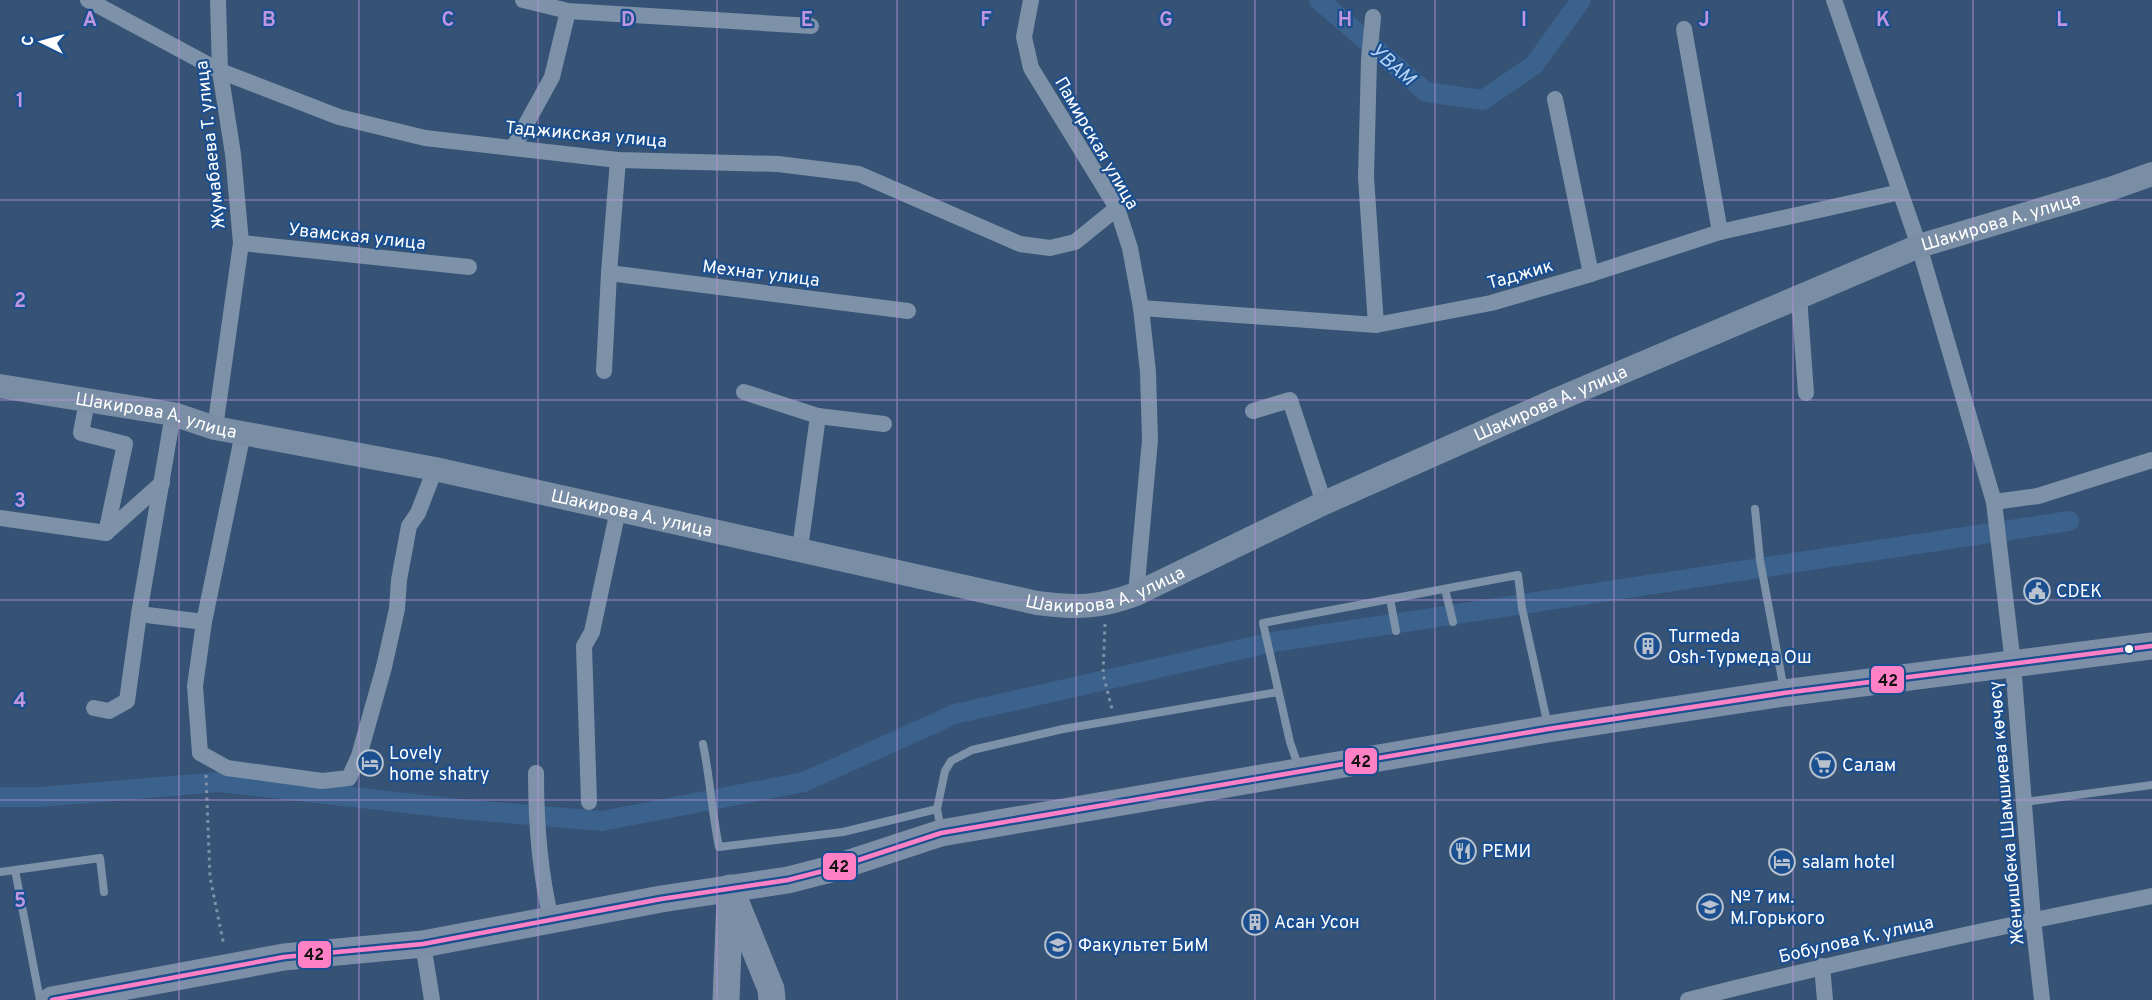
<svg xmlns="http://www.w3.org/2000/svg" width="2152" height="1000" font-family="Overpass,sans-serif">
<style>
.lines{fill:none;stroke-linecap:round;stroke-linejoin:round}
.canal{stroke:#3b618d;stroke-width:20}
.path{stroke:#7d92a8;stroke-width:3;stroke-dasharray:3 4.5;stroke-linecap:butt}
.lane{stroke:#7d92a8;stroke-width:8}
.street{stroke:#7d92a8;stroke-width:16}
.secondary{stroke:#798da4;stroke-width:24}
.primary{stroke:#7d8ea7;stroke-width:27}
.bus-1-casing{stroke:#1b4f8f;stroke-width:9}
.bus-1{stroke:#ff80c5;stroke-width:4.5}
.grid{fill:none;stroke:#bd96df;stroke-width:1.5;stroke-opacity:0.55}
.bus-dot{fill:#fff;stroke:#1b4f8f;stroke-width:2}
.labels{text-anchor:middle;stroke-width:4.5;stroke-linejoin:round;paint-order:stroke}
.street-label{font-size:18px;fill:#fff;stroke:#1b4f8f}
.poi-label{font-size:18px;fill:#fff;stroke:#1b4f8f;text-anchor:start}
.water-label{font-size:20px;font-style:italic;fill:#b5d3f5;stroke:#1b4f8f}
.grid-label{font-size:20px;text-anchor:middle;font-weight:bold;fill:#bd96df;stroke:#1b4f8f;stroke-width:4.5;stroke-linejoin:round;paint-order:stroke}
.line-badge{stroke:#1b4f8f;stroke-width:2}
.pale-badge-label{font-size:16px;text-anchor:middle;font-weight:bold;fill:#111}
</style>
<rect width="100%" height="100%" fill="#365274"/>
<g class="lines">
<g class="canal">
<path d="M 1319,0 L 1426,92 L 1483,100 L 1534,65 L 1581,0"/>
<path d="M 0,797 L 40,797 L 219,782 L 459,809 L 602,821 L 804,782 L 955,714 L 1273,642 L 2069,521"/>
</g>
<g class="path">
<path d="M 1105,624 L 1103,674 L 1112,709"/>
<path d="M 206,775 L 210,877 L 224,946"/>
</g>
<g class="lane">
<path d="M 1755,509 L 1760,560 L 1784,690"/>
<path d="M 1445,589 L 1453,622"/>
<path d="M 1390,599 L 1396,631"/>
<path d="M 703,744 C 710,778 712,813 719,847 L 843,832 L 937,809"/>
<path d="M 1299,768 L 1290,742 L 1263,623 L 1518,575 L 1522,608 L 1548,726"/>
<path d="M 2024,802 L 2152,785"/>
<path d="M 941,830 L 937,809 L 945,771 L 951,761 L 972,750 L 1063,729 L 1278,692"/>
<path d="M 15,870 L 40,1000"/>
<path d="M 0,872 L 100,858 L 104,892"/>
</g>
<g class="street">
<path d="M 88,0 L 220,71 L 339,117 L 425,138 L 618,160 L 778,164 L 859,174 L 1020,244 L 1050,248 L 1075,242 L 1117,208"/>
<path d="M 523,0 L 568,11 L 811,26"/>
<path d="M 1031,0 L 1024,37 L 1031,68 L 1117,208 L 1130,248 L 1141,308 L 1148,372 L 1150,440 L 1136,594"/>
<path d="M 1834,0 L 1919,246 L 1994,502 L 2013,664 L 2033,919 L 2042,1000"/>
<path d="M 1373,17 L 1369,59 L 1366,177 L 1376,325"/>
<path d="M 1684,29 L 1720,232"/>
<path d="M 1555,99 L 1591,274"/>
<path d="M 513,148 L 552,77 L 568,11"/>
<path d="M 241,243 L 469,267"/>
<path d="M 609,273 L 908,311"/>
<path d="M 1799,296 L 1806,393"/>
<path d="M 1141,308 L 1376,325 L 1491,303 L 1591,274 L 1720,232 L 1900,192"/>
<path d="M 604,371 L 609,273 L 618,160"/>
<path d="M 744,392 L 818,416 L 884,424"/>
<path d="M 1253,411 L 1290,400 L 1324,503"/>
<path d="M 215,428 L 241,243 L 233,154 L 220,71 L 218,0"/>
<path d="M 1994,502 L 2038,496 L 2152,460"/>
<path d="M 0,518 L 106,533 L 125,444 L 81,433 L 87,401"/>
<path d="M 106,533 L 162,483"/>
<path d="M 800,549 L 818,416"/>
<path d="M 139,614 L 204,622 L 195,686 L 200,753 L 227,768 L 322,781 L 349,778 L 359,756 L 384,667 L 397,609 L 399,580 L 409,526 L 418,513 L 435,469"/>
<path d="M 204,622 L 243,433"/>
<path d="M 94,708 L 109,711 L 127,701 L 139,614 L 173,414"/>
<path d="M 536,773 C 536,822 539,870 551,919"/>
<path d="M 589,802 L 584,646 L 592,632 L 618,510"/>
<path d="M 423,944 L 432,1000"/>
<path d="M 1822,966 L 1825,1000"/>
<path d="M 1688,1000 C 1842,961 1996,927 2152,896"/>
</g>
<path class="secondary" id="s1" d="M 0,386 L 173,414 L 215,428 L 435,469 L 1037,603 C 1076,608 1099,608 1136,594 L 1324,503 L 1554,401 L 1919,246 L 2110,189 L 2152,174"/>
<g class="primary">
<path d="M 730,888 L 771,989 L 772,1000"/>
<path d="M 52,1000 L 284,957 L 423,944 L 661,899 L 788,880 L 831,869 L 941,833 L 1548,729 L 1784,693 L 2152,646"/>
<path d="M 726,1000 L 730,898"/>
</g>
<g class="bus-1-casing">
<path id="bus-1" d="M 52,1000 L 284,957 L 423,944 L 661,899 L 788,880 L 831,869 L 941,833 L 1548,729 L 1784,693 L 2152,646"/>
</g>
<use href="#bus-1" class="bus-1"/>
</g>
<path class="grid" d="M 179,0 L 179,1000M 359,0 L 359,1000M 538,0 L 538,1000M 717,0 L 717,1000M 897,0 L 897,1000M 1076,0 L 1076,1000M 1255,0 L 1255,1000M 1435,0 L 1435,1000M 1614,0 L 1614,1000M 1793,0 L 1793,1000M 1973,0 L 1973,1000M 0,200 L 2152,200M 0,400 L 2152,400M 0,600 L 2152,600M 0,800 L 2152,800"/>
<defs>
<g id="civic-ring" transform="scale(1.35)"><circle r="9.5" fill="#1b4f8f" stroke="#b9c2ce" stroke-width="1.5"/><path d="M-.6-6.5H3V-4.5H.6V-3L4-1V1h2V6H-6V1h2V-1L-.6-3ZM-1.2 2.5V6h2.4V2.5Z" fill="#b9c2ce"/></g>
<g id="building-ring" transform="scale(1.35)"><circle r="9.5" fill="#1b4f8f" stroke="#b9c2ce" stroke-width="1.5"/><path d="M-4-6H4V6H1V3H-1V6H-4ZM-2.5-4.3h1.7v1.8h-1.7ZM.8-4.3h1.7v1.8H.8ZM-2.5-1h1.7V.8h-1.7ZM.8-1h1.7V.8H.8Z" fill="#b9c2ce"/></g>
<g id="hotel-ring" transform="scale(1.35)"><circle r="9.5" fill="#1b4f8f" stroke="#b9c2ce" stroke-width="1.5"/><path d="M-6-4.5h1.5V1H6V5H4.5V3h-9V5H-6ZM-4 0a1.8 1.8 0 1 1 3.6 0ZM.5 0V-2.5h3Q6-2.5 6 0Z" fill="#b9c2ce"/></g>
<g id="supermarket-ring" transform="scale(1.35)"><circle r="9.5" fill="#1b4f8f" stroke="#b9c2ce" stroke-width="1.5"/><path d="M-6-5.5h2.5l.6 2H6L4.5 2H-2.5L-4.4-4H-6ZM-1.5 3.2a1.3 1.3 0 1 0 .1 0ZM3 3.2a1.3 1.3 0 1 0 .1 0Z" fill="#b9c2ce"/></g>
<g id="restaurant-ring" transform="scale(1.35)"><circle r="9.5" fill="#1b4f8f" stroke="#b9c2ce" stroke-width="1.5"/><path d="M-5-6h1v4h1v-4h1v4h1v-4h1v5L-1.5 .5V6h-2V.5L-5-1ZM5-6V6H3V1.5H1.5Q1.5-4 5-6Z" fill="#b9c2ce"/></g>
<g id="school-ring" transform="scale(1.35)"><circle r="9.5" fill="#1b4f8f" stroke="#b9c2ce" stroke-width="1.5"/><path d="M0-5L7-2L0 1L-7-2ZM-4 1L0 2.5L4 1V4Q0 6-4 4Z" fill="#b9c2ce"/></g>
<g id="university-ring" transform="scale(1.35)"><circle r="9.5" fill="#1b4f8f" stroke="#b9c2ce" stroke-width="1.5"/><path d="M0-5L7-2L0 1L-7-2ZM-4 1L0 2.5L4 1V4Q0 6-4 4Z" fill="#b9c2ce"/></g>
</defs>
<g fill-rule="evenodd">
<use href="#civic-ring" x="2037" y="591"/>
<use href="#building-ring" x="1648" y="646"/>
<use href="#hotel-ring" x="370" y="763"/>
<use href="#supermarket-ring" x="1823" y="765"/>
<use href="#restaurant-ring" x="1463" y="851"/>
<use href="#hotel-ring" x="1782" y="862"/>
<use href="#school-ring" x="1710" y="907"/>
<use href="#building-ring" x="1255" y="922"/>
<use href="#university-ring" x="1058" y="945"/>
</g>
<circle class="bus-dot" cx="2129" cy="649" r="5"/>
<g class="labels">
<g class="street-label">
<text transform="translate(586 134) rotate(5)" y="6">Таджикская улица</text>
<text transform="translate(1097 143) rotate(60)" y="6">Памирская улица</text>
<text transform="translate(210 145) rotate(-96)" y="6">Жумабаева Т. улица</text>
<text dy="6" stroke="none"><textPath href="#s1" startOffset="2103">Шакирова А. улица</textPath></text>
<text transform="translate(357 236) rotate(6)" y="6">Увамская улица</text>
<text transform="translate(761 273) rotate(7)" y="6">Мехнат улица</text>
<text transform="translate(1520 274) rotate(-16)" y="6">Таджик</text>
<text dy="6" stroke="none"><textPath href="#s1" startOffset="1617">Шакирова А. улица</textPath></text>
<text dy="6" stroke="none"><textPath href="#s1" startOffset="159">Шакирова А. улица</textPath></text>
<text dy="6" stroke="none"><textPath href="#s1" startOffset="645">Шакирова А. улица</textPath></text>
<text dy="6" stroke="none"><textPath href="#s1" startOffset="1131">Шакирова А. улица</textPath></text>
<text transform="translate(2006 813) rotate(-95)" y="6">Женишбека Шамшиева көчөсү</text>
<text transform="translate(1856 939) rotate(-13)" y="6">Бобулова К. улица</text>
</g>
<g class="poi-label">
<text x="2056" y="597">CDEK</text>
<text x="1668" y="642">Turmeda<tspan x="1668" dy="21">Osh-Турмеда Ош</tspan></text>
<text x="389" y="759">Lovely<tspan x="389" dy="21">home shatry</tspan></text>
<text x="1842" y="771">Салам</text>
<text x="1482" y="857">РЕМИ</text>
<text x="1802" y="868">salam hotel</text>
<text x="1730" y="903">№ 7 им.<tspan x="1730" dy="21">М.Горького</tspan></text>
<text x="1274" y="928">Асан Усон</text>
<text x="1078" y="951">Факультет БиМ</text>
</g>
<g class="water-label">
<text transform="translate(1393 64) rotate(41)" y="7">УВАМ</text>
</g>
</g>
<g class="grid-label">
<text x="90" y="26">A</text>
<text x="269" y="26">B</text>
<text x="448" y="26">C</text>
<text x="628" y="26">D</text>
<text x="807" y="26">E</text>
<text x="986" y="26">F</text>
<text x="1166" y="26">G</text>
<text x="1345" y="26">H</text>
<text x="1524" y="26">I</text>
<text x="1704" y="26">J</text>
<text x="1883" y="26">K</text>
<text x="2062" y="26">L</text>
<text x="20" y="107">1</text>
<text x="20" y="307">2</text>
<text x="20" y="507">3</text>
<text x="20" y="707">4</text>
<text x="20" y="907">5</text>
</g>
<g class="line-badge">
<rect x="1870" y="665" width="35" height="29" rx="6" fill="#ff80c5"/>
<rect x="1344" y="747" width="34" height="28" rx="6" fill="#ff80c5"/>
<rect x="822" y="852" width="35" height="29" rx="6" fill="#ff80c5"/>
<rect x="297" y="940" width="35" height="29" rx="6" fill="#ff80c5"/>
</g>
<g class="pale-badge-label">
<text x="1888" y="686">42</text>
<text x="1361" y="767">42</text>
<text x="839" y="872">42</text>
<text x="314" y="960">42</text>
</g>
<g transform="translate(42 42) rotate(275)" stroke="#1b4f8f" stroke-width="4.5" paint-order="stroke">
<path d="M0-4.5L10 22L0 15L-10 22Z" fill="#ffffff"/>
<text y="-9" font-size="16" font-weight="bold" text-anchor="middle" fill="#ffffff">С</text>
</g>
</svg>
